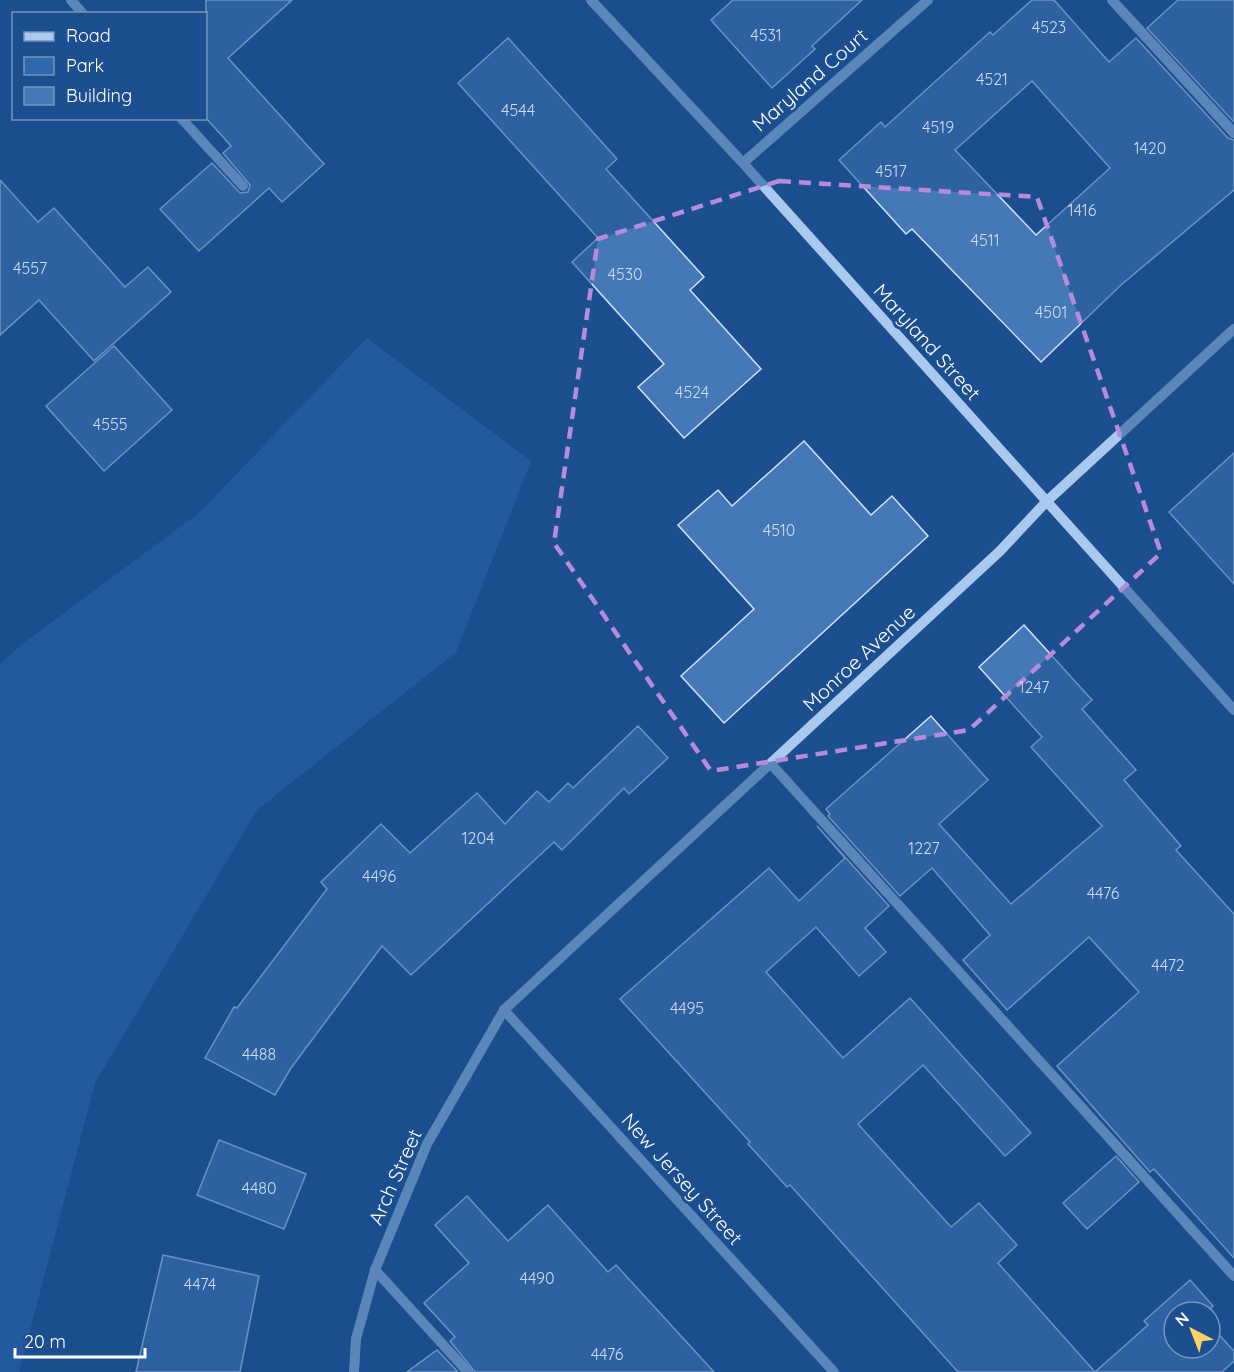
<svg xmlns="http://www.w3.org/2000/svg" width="1234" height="1372" font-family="Quicksand,sans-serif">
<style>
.green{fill:#2e69ad}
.building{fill:#4478b7;stroke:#cfe3fa;stroke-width:1.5;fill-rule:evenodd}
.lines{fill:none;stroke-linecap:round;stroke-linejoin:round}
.minor{stroke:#a9c9ee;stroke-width:10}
.marked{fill:none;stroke:#b68bdc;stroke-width:4.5;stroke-dasharray:12 8;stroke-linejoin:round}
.labels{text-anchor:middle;stroke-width:6;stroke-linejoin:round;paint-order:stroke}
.number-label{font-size:16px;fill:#d0dded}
.street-label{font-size:20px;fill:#fff;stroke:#1b4f8f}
</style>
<rect width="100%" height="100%" fill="#1b4f8f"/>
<path class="green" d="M 367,338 L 531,461 L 456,652 L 257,810 L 95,1083 L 19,1372 L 0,1372 L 0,664 L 25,642 L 199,513 Z"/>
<g class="building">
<path d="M 206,0 L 292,0 L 228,58 L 324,164 L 282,202 L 269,188 L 199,251 L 160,209 L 212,163 L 240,193 L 248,192 L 250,185 L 223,153 L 231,146 L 206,118 Z"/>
<path d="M 733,0 L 862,0 L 812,46 L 815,49 L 772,88 L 711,20 Z"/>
<path d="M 1032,0 L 1054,0 L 1109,62 L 1136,38 L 1228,138 L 1234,140 L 1234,190 L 1121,285 L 1041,362 L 912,229 L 906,234 L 839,160 L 881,122 L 885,127 L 990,32 L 993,35 ZM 1032,81 L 1110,168 L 1036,235 L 955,150 Z"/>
<path d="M 1178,0 L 1234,0 L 1234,122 L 1147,28 Z"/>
<path d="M 508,38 L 617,159 L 606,169 L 704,277 L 690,290 L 761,369 L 684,438 L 638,387 L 664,364 L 572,262 L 598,238 L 458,83 Z"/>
<path d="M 0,180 L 38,222 L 54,208 L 125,287 L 148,267 L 171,292 L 94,361 L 39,300 L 0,335 Z"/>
<path d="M 114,346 L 172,410 L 104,471 L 46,406 Z"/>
<path d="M 804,441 L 871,515 L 892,496 L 928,536 L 724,723 L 681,676 L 754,609 L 678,525 L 718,490 L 732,506 Z"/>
<path d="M 1234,453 L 1234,584 L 1169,512 Z"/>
<path d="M 1024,625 L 1092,700 L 1082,709 L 1136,770 L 1124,780 L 1181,846 L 1176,850 L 1234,914 L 1234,1258 L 1154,1169 L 1150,1172 L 1057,1066 L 1139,992 L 1089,937 L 1007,1010 L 963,960 L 990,935 L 932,868 L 900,896 L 828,816 L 830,814 L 826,809 L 931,716 L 988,780 L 939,824 L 1011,904 L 1102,826 L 1031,747 L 1042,737 L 979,667 Z"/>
<path d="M 638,726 L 668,758 L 629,794 L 624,788 L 562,850 L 554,842 L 411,975 L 382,946 L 291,1068 L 275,1095 L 205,1058 L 234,1007 L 237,1008 L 327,889 L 321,882 L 381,824 L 410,853 L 477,793 L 505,824 L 537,791 L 549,802 L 568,783 L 573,788 Z"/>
<path d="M 817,826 L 889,906 L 865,928 L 886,952 L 859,976 L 816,927 L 766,972 L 843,1058 L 910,998 L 1031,1133 L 1005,1156 L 923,1065 L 858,1124 L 951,1227 L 979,1203 L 1017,1245 L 998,1263 L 1095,1372 L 1148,1325 L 1144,1321 L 1190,1280 L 1213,1306 L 1207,1312 L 1174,1312 L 1174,1348 L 1210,1348 L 1210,1325 L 1234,1351 L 1234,1361 L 1222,1372 L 958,1372 L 790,1185 L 787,1187 L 748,1144 L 750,1142 L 620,999 L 769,868 L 799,901 L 845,858 Z"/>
<path d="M 219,1140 L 306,1174 L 284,1229 L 197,1195 Z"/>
<path d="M 1116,1156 L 1139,1182 L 1087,1229 L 1063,1203 Z"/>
<path d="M 467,1196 L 508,1241 L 548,1205 L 608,1272 L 616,1265 L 714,1372 L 475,1372 L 450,1341 L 455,1337 L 424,1303 L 469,1263 L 435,1225 Z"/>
<path d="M 163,1255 L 259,1276 L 240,1372 L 136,1372 Z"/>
<path d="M 437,1350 L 458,1372 L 407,1372 Z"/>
</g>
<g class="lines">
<g class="minor">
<path d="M 71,0 L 83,14"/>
<path d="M 591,0 L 743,163 L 1234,710"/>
<path d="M 1112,0 L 1234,133"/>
<path d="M 181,118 L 243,186"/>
<path d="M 743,163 L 928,0"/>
<path d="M 771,764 L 1234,1276"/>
<path d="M 504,1010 L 834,1372"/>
<path d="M 375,1270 L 468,1372"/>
<path d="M 354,1372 L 356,1339 L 375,1270 L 427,1144 L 504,1010 L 1000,551 L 1046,502 L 1234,329"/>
</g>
</g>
<path d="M0 0H1234V1372H0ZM 779,181 L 1037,197 L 1161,553 L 969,730 L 711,771 L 554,543 L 598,239 Z" fill="#1b4f8f" fill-opacity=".55" fill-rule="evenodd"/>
<path class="marked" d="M 779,181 L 1037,197 L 1161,553 L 969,730 L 711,771 L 554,543 L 598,239 Z"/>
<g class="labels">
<g class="number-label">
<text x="1049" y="33">4523</text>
<text x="766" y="41">4531</text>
<text x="992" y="85">4521</text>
<text x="518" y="116">4544</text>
<text x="938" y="133">4519</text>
<text x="1150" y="154">1420</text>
<text x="891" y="177">4517</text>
<text x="1082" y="216">1416</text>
<text x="985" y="246">4511</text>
<text x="30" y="274">4557</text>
<text x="625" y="280">4530</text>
<text x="1051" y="318">4501</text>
<text x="692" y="398">4524</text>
<text x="110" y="430">4555</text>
<text x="779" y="536">4510</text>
<text x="1034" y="693">1247</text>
<text x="478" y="844">1204</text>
<text x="924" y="854">1227</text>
<text x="379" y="882">4496</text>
<text x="1103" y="899">4476</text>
<text x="1168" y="971">4472</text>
<text x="687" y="1014">4495</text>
<text x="259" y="1060">4488</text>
<text x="259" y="1194">4480</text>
<text x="537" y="1284">4490</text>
<text x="200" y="1290">4474</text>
<text x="607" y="1360">4476</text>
</g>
<g class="street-label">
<text transform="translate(810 80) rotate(-41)" y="7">Maryland Court</text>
<text transform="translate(927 342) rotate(48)" y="7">Maryland Street</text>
<text transform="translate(859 658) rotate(-43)" y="7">Monroe Avenue</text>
<text transform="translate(395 1177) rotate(-66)" y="7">Arch Street</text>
<text transform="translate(682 1179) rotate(48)" y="7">New Jersey Street</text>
</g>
</g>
<rect x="12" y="12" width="195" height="108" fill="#1b4f8f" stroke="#7695bc" stroke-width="1.5"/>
<rect x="24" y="32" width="30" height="9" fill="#a9c9ee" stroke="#7695bc" stroke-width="1.5"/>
<text x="66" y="42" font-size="18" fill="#ffffff">Road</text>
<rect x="24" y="57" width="30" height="18" fill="#2e69ad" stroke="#7695bc" stroke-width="1.5"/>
<text x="66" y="72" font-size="18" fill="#ffffff">Park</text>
<rect x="24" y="87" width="30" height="18" fill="#4478b7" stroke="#7695bc" stroke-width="1.5"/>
<text x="66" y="102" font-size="18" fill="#ffffff">Building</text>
<g transform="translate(1192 1330) rotate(318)"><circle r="28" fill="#1b4f8f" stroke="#7695bc" stroke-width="1.5"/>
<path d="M0-4.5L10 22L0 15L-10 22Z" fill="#ffd166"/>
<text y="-9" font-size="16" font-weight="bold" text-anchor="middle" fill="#ffffff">N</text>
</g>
<path d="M15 1348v9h130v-9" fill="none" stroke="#ffffff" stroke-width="3"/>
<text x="24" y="1348" font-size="18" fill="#ffffff" stroke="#1b4f8f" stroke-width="4.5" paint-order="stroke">20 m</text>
</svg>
